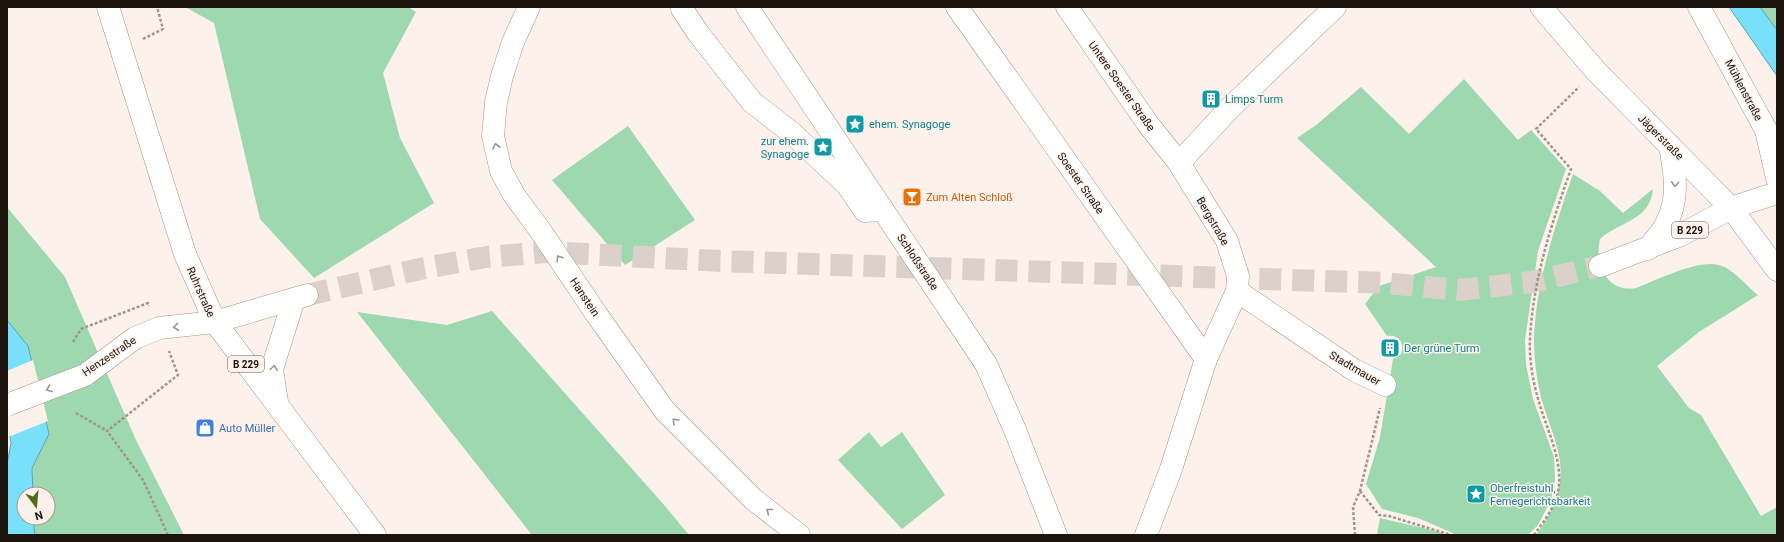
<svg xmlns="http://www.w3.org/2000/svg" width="1784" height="542" font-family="Roboto,sans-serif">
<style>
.green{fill:#9dd8ae}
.water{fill:#79e0fc;stroke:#5da2b4}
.pier{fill:#fdf2eb}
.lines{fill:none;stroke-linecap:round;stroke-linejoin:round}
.major-tunnel{stroke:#dbd1ca;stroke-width:22;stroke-dasharray:22 11;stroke-linecap:butt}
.minor-casing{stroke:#ab9282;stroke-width:23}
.major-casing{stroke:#ab9282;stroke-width:23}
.path{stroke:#a0968f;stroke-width:2.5;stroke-dasharray:3 2;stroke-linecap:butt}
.minor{stroke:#fff;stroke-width:22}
.major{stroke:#fff;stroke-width:22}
.minor-bridge-casing{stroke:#ab9282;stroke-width:23;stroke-linecap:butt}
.minor-bridge{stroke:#fff;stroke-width:22}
.oneway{stroke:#999592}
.labels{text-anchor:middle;stroke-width:3;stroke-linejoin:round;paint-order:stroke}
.shield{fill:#fdf2eb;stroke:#605650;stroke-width:1}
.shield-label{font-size:10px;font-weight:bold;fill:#1c130d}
.street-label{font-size:11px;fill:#1c130d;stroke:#fdf2eb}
.culture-label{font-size:11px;fill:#0d838f;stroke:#fdf2eb;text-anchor:start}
.food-label{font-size:11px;fill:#c56008;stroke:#fdf2eb;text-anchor:start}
.shop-label{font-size:11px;fill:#366cbe;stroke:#fdf2eb;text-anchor:start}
</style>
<rect width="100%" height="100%" fill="#fdf2eb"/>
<g class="green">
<path d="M 185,7 L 408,7 L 416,12 L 383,73 L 400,138 L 434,203 L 314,278 L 260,219 L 214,23 Z"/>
<path d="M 1760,7 L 1777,7 L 1777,30 Z"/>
<path d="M 1464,79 L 1518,140 L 1531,130 L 1566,169 L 1538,251 L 1525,340 L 1526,365 L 1533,399 L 1554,457 L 1555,480 L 1551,500 L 1538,525 L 1528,535 L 1457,535 L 1418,518 L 1382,509 L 1366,484 L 1380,437 L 1393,359 L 1401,354 C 1405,343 1399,334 1387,336 L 1365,304 L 1379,286 L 1436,267 L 1297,138 L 1316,125 L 1361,87 L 1409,134 Z"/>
<path d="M 628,126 L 695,220 L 625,265 L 552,180 Z"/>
<path d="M 1573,174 L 1600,191 L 1623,213 L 1653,189 C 1650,221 1620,221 1600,239 C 1594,264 1607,293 1636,288 C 1657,280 1698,259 1719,265 C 1734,269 1746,286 1758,295 L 1699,332 L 1657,366 L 1689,408 L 1701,415 L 1761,516 L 1777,507 L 1777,535 L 1536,535 C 1553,512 1565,486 1559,456 C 1556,439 1549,424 1544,407 C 1537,386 1534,360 1534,338 C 1536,282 1555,226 1573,174 Z"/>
<path d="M 7,207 L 65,277 L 136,440 L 184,535 L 35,535 L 34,533 L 33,518 L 48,518 L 48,494 L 33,494 L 32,468 L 49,434 L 28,346 L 7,320 Z"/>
<path d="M 492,311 L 665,506 L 689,535 L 532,535 L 357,312 L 447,325 Z"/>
<path d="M 869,432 L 881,447 L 902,432 L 945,495 L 902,529 L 838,460 Z"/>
<path d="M 1380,518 L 1440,532 L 1445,535 L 1377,535 Z"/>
</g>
<g class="water">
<path d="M 1729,7 L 1760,7 L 1777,30 L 1777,76 Z"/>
<path d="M 7,320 L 28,346 L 49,434 L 32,468 L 33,494 L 24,494 L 24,518 L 33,518 L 35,535 L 7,535 L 7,464 L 11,443 L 7,420 Z"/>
</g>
<path class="pier" d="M 33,360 L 48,421 L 8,437 L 7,371 Z"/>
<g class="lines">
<path class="major-tunnel" d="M 307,295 L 420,269 L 486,257 L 548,252 L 720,261 L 1385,283 L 1459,290 L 1532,282 L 1600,266"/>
<g class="minor-casing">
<g id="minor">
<path d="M 529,7 L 513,42 L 502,76 L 496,102 L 493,136 L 501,171 L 514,195 L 540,230 L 597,315 L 665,411 L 753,499 L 799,535"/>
<path d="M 747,7 L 986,364 L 1015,430 L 1056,535"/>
<path d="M 957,7 L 1206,359"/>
<path d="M 1067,7 L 1148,124 L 1179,163 L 1227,241 L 1238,276 L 1237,291 L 1206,359 L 1171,469 L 1146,535"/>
<path d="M 1541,7 L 1596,71 L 1731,208"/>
<path d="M 1699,7 L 1766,130 L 1777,178"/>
<path d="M 682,9 L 698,33 L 752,102 L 792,133 L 848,186 L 865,211 L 883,210"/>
<path d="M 1179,163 L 1228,110 L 1335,7"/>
<path d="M 1237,291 L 1354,370 L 1385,385"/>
<path d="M 85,375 L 135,338 L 159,328 L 215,322 L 185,254 L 108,7"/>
</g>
</g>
<g class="major-casing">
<g id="major">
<path d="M 1731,208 L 1777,270"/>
<path d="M 1648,249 C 1653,241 1661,234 1665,226 C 1680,200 1675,174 1670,146"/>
<path d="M 1600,266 L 1681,235 L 1731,208 L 1777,193"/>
<path d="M 307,295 L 215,322 L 375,535"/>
<path d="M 277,402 L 272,369 L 294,299"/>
</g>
</g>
<g class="path">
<path d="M 143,39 L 163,29 L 157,7"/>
<path d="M 73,342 L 81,329 L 148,303 L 149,306"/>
<path d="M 76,413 L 107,431"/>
<path d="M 1360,491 L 1379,515 L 1389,516 L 1451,535"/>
<path d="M 168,535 L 143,480 L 107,431 L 178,375 L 169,351"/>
<path d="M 1355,535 L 1353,507 L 1360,491 L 1380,408"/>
<path d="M 1534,535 C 1542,524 1552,511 1556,499 C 1567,467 1547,431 1539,402 C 1533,383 1529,359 1530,339 C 1533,280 1551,225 1571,169 L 1536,129 L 1579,87"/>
</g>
<use href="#minor" class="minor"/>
<use href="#major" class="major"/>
<g class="minor-bridge-casing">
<path id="minor-bridge" d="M 7,405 L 85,375"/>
</g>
<use href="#minor-bridge" class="minor-bridge"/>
</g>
<defs><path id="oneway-chevron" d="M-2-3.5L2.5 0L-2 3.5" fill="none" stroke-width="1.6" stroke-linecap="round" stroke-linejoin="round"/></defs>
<g class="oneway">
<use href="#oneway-chevron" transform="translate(496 146) rotate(-102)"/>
<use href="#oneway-chevron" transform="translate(1675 184) rotate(94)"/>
<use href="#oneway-chevron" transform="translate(559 258) rotate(-124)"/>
<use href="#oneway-chevron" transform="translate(176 327) rotate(174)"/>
<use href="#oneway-chevron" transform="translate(274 368) rotate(-82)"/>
<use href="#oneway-chevron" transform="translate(49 389) rotate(159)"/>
<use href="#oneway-chevron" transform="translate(675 421) rotate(-135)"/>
<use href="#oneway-chevron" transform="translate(769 511) rotate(-142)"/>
</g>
<defs>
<g id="building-square" transform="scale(1)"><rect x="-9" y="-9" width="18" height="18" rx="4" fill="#0f9aa8" stroke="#fdf2eb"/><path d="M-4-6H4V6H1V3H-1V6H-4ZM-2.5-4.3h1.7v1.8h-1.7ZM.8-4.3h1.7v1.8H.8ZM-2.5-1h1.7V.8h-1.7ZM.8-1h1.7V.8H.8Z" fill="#fff"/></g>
<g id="sight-square" transform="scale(1)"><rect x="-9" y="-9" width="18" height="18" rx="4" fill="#0f9aa8" stroke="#fdf2eb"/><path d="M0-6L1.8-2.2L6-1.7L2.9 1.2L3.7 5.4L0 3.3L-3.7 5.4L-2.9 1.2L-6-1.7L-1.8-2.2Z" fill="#fff"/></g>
<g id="bar-square" transform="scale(1)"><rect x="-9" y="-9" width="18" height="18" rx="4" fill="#e8710a" stroke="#fdf2eb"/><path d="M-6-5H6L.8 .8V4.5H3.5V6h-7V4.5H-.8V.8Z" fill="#fff"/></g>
<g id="shop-square" transform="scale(1)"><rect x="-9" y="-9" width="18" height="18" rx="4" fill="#3f7fe0" stroke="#fdf2eb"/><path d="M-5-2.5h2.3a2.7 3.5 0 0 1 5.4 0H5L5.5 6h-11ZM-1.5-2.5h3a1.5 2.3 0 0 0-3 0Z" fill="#fff"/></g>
</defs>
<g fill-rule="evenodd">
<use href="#building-square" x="1211" y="99"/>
<use href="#sight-square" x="855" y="124"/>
<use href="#sight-square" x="823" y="147"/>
<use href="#bar-square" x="912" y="197"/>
<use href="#building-square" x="1390" y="348"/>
<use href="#shop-square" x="205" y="428"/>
<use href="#sight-square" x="1476" y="494"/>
</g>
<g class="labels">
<g class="shield">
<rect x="1672" y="222" width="36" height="16" rx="3"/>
<rect x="228" y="356" width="36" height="16" rx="3"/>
</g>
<g class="shield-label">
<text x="1690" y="234">B 229</text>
<text x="246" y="368">B 229</text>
</g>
<g class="street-label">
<text transform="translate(1122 86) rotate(55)" y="4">Untere Soester Straße</text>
<text transform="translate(1744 90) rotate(62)" y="4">Mühlenstraße</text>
<text transform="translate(1661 137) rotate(45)" y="4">Jägerstraße</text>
<text transform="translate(1081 183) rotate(55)" y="4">Soester Straße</text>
<text transform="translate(1213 221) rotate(60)" y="4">Bergstraße</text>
<text transform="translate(918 262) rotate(56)" y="4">Schloßstraße</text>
<text transform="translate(201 292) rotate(66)" y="4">Ruhrstraße</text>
<text transform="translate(585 297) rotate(56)" y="4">Hanstein</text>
<text transform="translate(109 356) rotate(-34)" y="4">Henzestraße</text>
<text transform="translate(1355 368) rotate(30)" y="4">Stadtmauer</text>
</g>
<g class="culture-label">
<text x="1225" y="103">Limps Turm</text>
<text x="869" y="128">ehem. Synagoge</text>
<text x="809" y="145" text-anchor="end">zur ehem.<tspan x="809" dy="13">Synagoge</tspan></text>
<text x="1404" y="352">Der grüne Turm</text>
<text x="1490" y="492">Oberfreistuhl,<tspan x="1490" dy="13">Femegerichtsbarkeit</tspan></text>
</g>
<g class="food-label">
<text x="926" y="201">Zum Alten Schloß</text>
</g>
<g class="shop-label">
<text x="219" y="432">Auto Müller</text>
</g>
</g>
<rect width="1784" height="542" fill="none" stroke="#1c130d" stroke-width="16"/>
<g transform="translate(36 506) rotate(164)"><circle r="19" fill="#fdf2eb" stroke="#a39992"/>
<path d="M0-3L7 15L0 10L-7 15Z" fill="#536a1b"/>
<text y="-6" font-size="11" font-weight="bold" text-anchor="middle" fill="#1c130d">N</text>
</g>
</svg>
